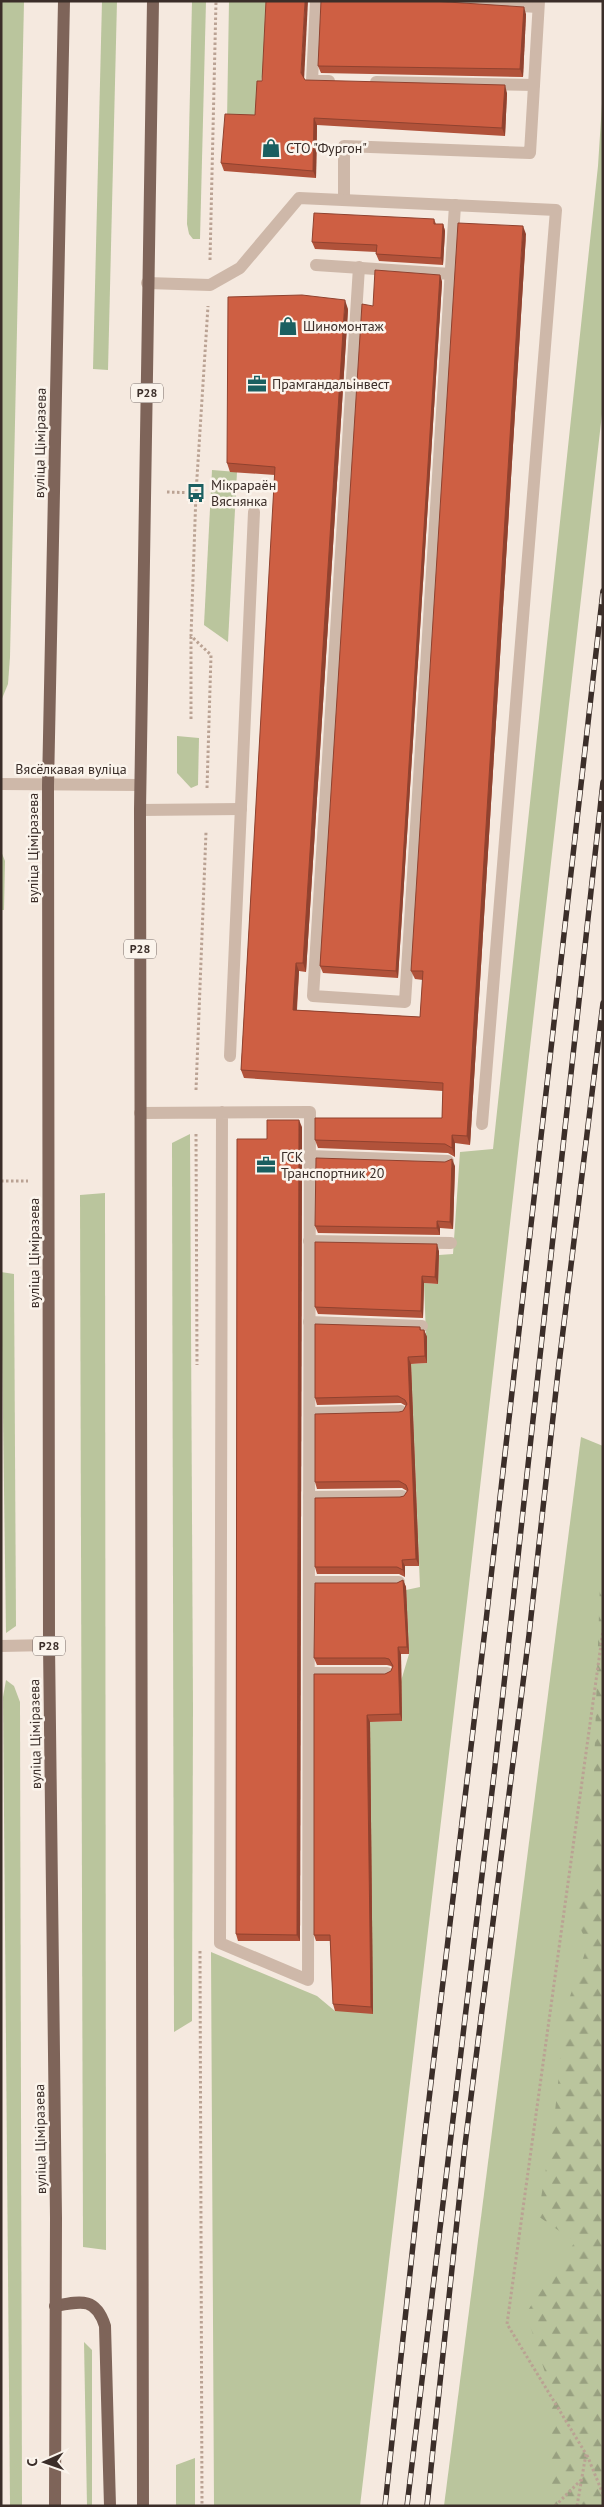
<svg xmlns="http://www.w3.org/2000/svg" width="604" height="2507" font-family="'PT Sans',sans-serif">
<style>
.grass{fill:#bac59d}
.forest{fill:url(#forest-firs)}
.lines{fill:none;stroke-linecap:round;stroke-linejoin:round}
.path{stroke:#baa293;stroke-width:3;stroke-dasharray:2.5 2.5;stroke-linecap:butt}
.minor{stroke:#ceb8a9;stroke-width:12}
.major{stroke:#7e6459;stroke-width:12}
.rail-casing{stroke:#3b2e29;stroke-width:5.5}
.rail{stroke:#fbf4ec;stroke-width:4;stroke-dasharray:11;stroke-linecap:butt}
.wall{fill:#b1523a}
.shaded-wall{fill:#90422f}
.building{fill:#ce5f43;stroke:#90422f}
.labels{text-anchor:middle;stroke-width:5;stroke-linejoin:round;paint-order:stroke}
.shield{fill:#fbf4ec;stroke:#756964;stroke-width:1}
.shield-label{font-size:12px;font-weight:bold;fill:#3b2e29}
.poi-label{font-size:14px;fill:#3b2e29;stroke:#fbf4ec;text-anchor:start}
.street-label{font-size:14px;fill:#3b2e29;stroke:#fbf4ec}
</style>
<defs>
<pattern id="forest-firs" width="22" height="20" patternUnits="userSpaceOnUse" patternTransform="scale(1.25)"><rect width="22" height="20" fill="#bac59d"/><path d="M5 1l3.5 6h-7zM16 11l3.5 6h-7z" fill="#98a080"/></pattern>
</defs>
<rect width="100%" height="100%" fill="#f5e9df"/>
<g class="grass">
<path d="M 1,1 L 24,1 L 10,657 L 8,684 L 1,701 Z"/>
<path d="M 102,1 L 117,1 L 108,370 L 93,369 Z"/>
<path d="M 192,1 L 206,1 L 200,239 L 193,239 L 189,234 L 187,224 Z"/>
<path d="M 229,1 L 269,1 L 266,62 L 259,88 L 258,122 L 227,121 Z"/>
<path d="M 603,88 L 603,405 L 468,1593 L 360,2506 L 214,2506 L 211,1952 L 317,1996 L 335,2011 L 370,1722 L 402,1721 L 401,1681 L 409,1654 L 406,1590 L 420,1587 L 411,1364 L 427,1363 L 424,1283 L 438,1284 L 439,1255 L 453,1254 L 460,1152 L 493,1149 L 598,166 Z"/>
<path d="M 212,470 L 237,472 L 228,642 L 204,625 Z"/>
<path d="M 177,736 L 199,738 L 198,785 L 191,788 L 177,773 Z"/>
<path d="M 1,851 L 5,861 L 4,910 L 1,910 Z"/>
<path d="M 190,1134 L 193,1707 L 192,2021 L 174,2032 L 172,1143 Z"/>
<path d="M 105,1193 L 106,2250 L 83,2247 L 80,1195 Z"/>
<path d="M 1,1272 L 14,1274 L 16,1626 L 6,1633 Z"/>
<path d="M 581,1437 L 603,1446 L 603,2506 L 444,2506 Z"/>
<path d="M 6,1680 L 14,1686 L 20,1702 L 22,2506 L 10,2506 L 3,1697 Z"/>
<path d="M 84,2342 L 92,2350 L 92,2506 L 87,2506 Z"/>
<path d="M 195,2458 L 195,2506 L 176,2506 L 176,2465 Z"/>
</g>
<path class="forest" d="M 603,1582 L 603,2506 L 546,2506 L 550,2477 L 550,2388 L 526,2313 L 575,2242 L 538,2216 L 554,2121 L 566,2008 L 588,1944 L 573,1914 L 590,1892 L 600,1583 Z"/>
<g class="lines">
<g class="path">
<path d="M 210,260 L 216,1"/>
<path d="M 167,492 L 196,493"/>
<path d="M 191,719 L 191,637"/>
<path d="M 207,788 L 211,655 L 191,636 L 196,493 L 208,306"/>
<path d="M 196,1090 L 206,832"/>
<path d="M 196,1134 L 197,1365"/>
<path d="M 1,1181 L 28,1181"/>
<path d="M 200,1951 L 202,2506"/>
<path d="M 587,2455 L 603,2494"/>
<path d="M 555,2506 L 581,2480"/>
<path d="M 577,2506 L 586,2454 L 507,2324 L 603,1630"/>
</g>
<g class="minor">
<path d="M 316,1 L 312,81 L 329,81"/>
<path d="M 436,1 L 538,7"/>
<path d="M 376,82 L 534,85"/>
<path d="M 344,200 L 344,146 L 530,153 L 539,1"/>
<path d="M 316,265 L 451,274"/>
<path d="M 359,267 L 313,996 L 405,1002 L 455,205"/>
<path d="M 147,283 L 210,285 L 240,268 L 299,198 L 556,210 L 482,1124"/>
<path d="M 1,784 L 140,785"/>
<path d="M 140,810 L 241,809"/>
<path d="M 230,1056 L 254,512"/>
<path d="M 140,1113 C 196,1113 253,1112 310,1112 L 308,1980 L 220,1943 L 222,1112"/>
<path d="M 310,1156 L 448,1161"/>
<path d="M 309,1241 L 451,1243"/>
<path d="M 309,1322 L 422,1326"/>
<path d="M 310,1413 L 401,1411"/>
<path d="M 309,1497 L 402,1496"/>
<path d="M 309,1582 L 399,1582"/>
<path d="M 1,1646 L 49,1645"/>
<path d="M 309,1673 L 387,1673"/>
</g>
<g class="major">
<path d="M 55,2306 C 81,2301 96,2297 105,2326 L 110,2506"/>
<path d="M 55,2506 L 56,2218 L 49,1645 L 48,786 L 64,1"/>
<path d="M 143,2506 L 140,810 L 153,1"/>
</g>
<g class="rail-casing">
<g id="rail">
<path d="M 385,2506 L 425,2133 L 486,1621 L 603,591"/>
<path d="M 407,2506 L 495,1766 L 603,782"/>
<path d="M 427,2506 L 465,2145 L 529,1635 L 558,1372 L 603,1003"/>
</g>
</g>
<use href="#rail" class="rail"/>
</g>
<g class="wall">
<path d="M 526,14 L 523,77 L 321,73 L 318,66 Z"/>
<path d="M 304,79 L 305,80 L 507,93 L 505,136 L 317,125 L 316,178 L 224,171 L 221,163 L 255,115 L 262,81 Z"/>
<path d="M 434,219 L 436,224 L 443,224 L 445,231 L 443,265 L 379,261 L 376,254 L 376,252 L 315,249 L 312,242 Z"/>
<path d="M 526,234 L 470,1145 L 455,1143 L 455,1157 L 448,1153 L 318,1148 L 315,1140 L 442,1118 L 443,1091 L 244,1078 L 241,1070 L 275,475 L 230,472 L 227,463 L 348,309 L 306,972 L 299,971 L 297,1010 L 420,1017 L 423,980 L 415,979 L 411,971 Z"/>
<path d="M 440,275 L 442,282 L 398,978 L 323,973 L 320,966 L 373,306 Z"/>
<path d="M 302,1127 L 300,1941 L 238,1941 L 236,1934 L 267,1139 Z"/>
<path d="M 455,1166 L 453,1229 L 440,1228 L 440,1235 L 318,1233 L 315,1226 Z"/>
<path d="M 439,1251 L 438,1284 L 424,1283 L 423,1318 L 318,1314 L 315,1307 Z"/>
<path d="M 420,1327 L 421,1330 L 424,1330 L 427,1337 L 427,1363 L 411,1364 L 419,1566 L 405,1566 L 405,1577 L 399,1574 L 317,1574 L 315,1567 L 400,1497 L 404,1496 L 407,1491 L 402,1488 L 317,1489 L 315,1482 L 399,1412 L 403,1411 L 406,1406 L 401,1403 L 317,1405 L 315,1398 Z"/>
<path d="M 403,1580 L 406,1587 L 409,1654 L 401,1654 L 402,1721 L 370,1722 L 373,2014 L 335,2011 L 333,2004 L 330,1941 L 316,1941 L 314,1935 L 314,1674 L 385,1674 L 391,1671 L 392,1667 L 391,1666 L 387,1665 L 317,1665 L 314,1658 L 397,1583 Z"/>
</g>
<g class="shaded-wall">
<path d="M 305,1 L 308,1 L 304,81 L 301,73 Z"/>
<path d="M 524,7 L 526,14 L 523,77 L 520,69 Z"/>
<path d="M 505,85 L 507,93 L 505,136 L 502,128 Z"/>
<path d="M 314,118 L 317,125 L 316,178 L 313,171 Z"/>
<path d="M 443,224 L 445,231 L 443,265 L 441,258 Z"/>
<path d="M 523,226 L 526,234 L 470,1145 L 467,1136 Z"/>
<path d="M 440,275 L 442,282 L 398,978 L 396,971 Z"/>
<path d="M 345,300 L 348,309 L 306,972 L 303,963 Z"/>
<path d="M 296,963 L 299,971 L 296,1018 L 293,1010 Z"/>
<path d="M 299,1120 L 302,1127 L 300,1941 L 297,1935 Z"/>
<path d="M 452,1135 L 455,1143 L 455,1157 L 452,1148 Z"/>
<path d="M 452,1159 L 455,1166 L 453,1229 L 450,1222 Z"/>
<path d="M 437,1221 L 440,1228 L 440,1235 L 437,1228 Z"/>
<path d="M 437,1244 L 439,1251 L 438,1284 L 435,1277 Z"/>
<path d="M 422,1276 L 424,1283 L 423,1318 L 421,1311 Z"/>
<path d="M 424,1330 L 427,1337 L 427,1363 L 425,1356 Z"/>
<path d="M 408,1357 L 411,1364 L 419,1566 L 416,1559 Z"/>
<path d="M 402,1560 L 405,1566 L 405,1577 L 403,1570 Z"/>
<path d="M 403,1580 L 406,1587 L 409,1654 L 407,1647 Z"/>
<path d="M 398,1647 L 401,1654 L 402,1721 L 400,1714 Z"/>
<path d="M 367,1715 L 370,1722 L 373,2014 L 371,2007 Z"/>
</g>
<g class="building">
<path d="M 266,1 L 305,1 L 301,73 L 305,80 L 505,85 L 502,128 L 314,118 L 313,171 L 221,163 L 225,114 L 255,115 L 257,81 L 262,81 Z"/>
<path d="M 321,1 L 432,1 L 524,7 L 520,69 L 318,66 Z"/>
<path d="M 314,213 L 434,219 L 434,224 L 443,224 L 441,258 L 376,254 L 377,245 L 312,242 Z"/>
<path d="M 458,223 L 523,226 L 467,1136 L 452,1135 L 452,1148 L 445,1144 L 315,1140 L 315,1118 L 442,1118 L 443,1083 L 241,1070 L 275,467 L 227,463 L 228,297 L 302,295 L 345,300 L 303,963 L 296,963 L 293,1010 L 420,1017 L 423,971 L 411,971 Z"/>
<path d="M 375,270 L 440,275 L 396,971 L 320,966 L 362,304 L 373,306 Z"/>
<path d="M 267,1120 L 299,1120 L 297,1935 L 236,1934 L 237,1139 L 267,1139 Z"/>
<path d="M 316,1158 L 445,1162 L 452,1159 L 450,1222 L 437,1221 L 437,1228 L 315,1226 Z"/>
<path d="M 315,1242 L 437,1244 L 435,1277 L 422,1276 L 421,1311 L 315,1307 Z"/>
<path d="M 315,1324 L 420,1327 L 420,1330 L 424,1330 L 425,1356 L 408,1357 L 416,1559 L 402,1560 L 403,1570 L 397,1567 L 315,1567 L 315,1498 L 400,1497 L 404,1496 L 408,1490 L 406,1485 L 399,1481 L 315,1482 L 315,1414 L 399,1412 L 403,1411 L 407,1404 L 405,1400 L 398,1396 L 315,1398 Z"/>
<path d="M 403,1580 L 407,1647 L 398,1647 L 400,1714 L 367,1715 L 371,2007 L 333,2004 L 330,1935 L 314,1935 L 314,1674 L 385,1674 L 391,1671 L 393,1666 L 389,1659 L 385,1658 L 314,1658 L 315,1583 L 397,1583 Z"/>
</g>
<defs>
<g id="shop-bare" transform="scale(1.5)"><path d="M-5-2.5h2.3a2.7 3.5 0 0 1 5.4 0H5L5.5 6h-11ZM-1.5-2.5h3a1.5 2.3 0 0 0-3 0Z" fill="#1b5f60" stroke="#fbf4ec" stroke-width="2.5" paint-order="stroke"/></g>
<g id="office-bare" transform="scale(1.5)"><path d="M-6-3h4V-5.5h4V-3h4V5H-6ZM-1-4.5V-3h2v-1.5ZM-6 0V1H6V0Z" fill="#1b5f60" stroke="#fbf4ec" stroke-width="2.5" paint-order="stroke"/></g>
<g id="bus-bare" transform="scale(1.5)"><path d="M-5-6H5V4H4V6H2V4H-2V6H-4V4H-5ZM-3.5-4V0h7V-4ZM-3.5 1.2v1.5H-2V1.2ZM2 1.2v1.5H3.5V1.2Z" fill="#1b5f60" stroke="#fbf4ec" stroke-width="2.5" paint-order="stroke"/></g>
</defs>
<g fill-rule="evenodd">
<use href="#shop-bare" x="271" y="148"/>
<use href="#shop-bare" x="288" y="326"/>
<use href="#office-bare" x="257" y="384"/>
<use href="#bus-bare" x="196" y="493"/>
<use href="#office-bare" x="266" y="1165"/>
</g>
<g class="labels">
<g class="shield">
<rect x="131" y="383.5" width="32" height="19" rx="4"/>
<rect x="124" y="939.5" width="32" height="19" rx="4"/>
<rect x="33" y="1636.5" width="32" height="19" rx="4"/>
</g>
<g class="shield-label">
<text x="147" y="397">Р28</text>
<text x="140" y="953">Р28</text>
<text x="49" y="1650">Р28</text>
</g>
<g class="poi-label">
<text x="286" y="153">СТО "Фургон"</text>
<text x="303" y="331">Шиномонтаж</text>
<text x="272" y="389">Прамгандальінвест</text>
<text x="211" y="490">Мікрараён<tspan x="211" dy="16">Вяснянка</tspan></text>
<text x="281" y="1162">ГСК<tspan x="281" dy="16">Транспортник 20</tspan></text>
</g>
<g class="street-label">
<text transform="translate(40 443) rotate(-89)" y="5">вуліца Ціміразева</text>
<text x="71" y="774">Вясёлкавая вуліца</text>
<text transform="translate(33 848) rotate(-90)" y="5">вуліца Ціміразева</text>
<text transform="translate(34 1253) rotate(-90)" y="5">вуліца Ціміразева</text>
<text transform="translate(35 1734) rotate(-91)" y="5">вуліца Ціміразева</text>
<text transform="translate(40 2139) rotate(-91)" y="5">вуліца Ціміразева</text>
</g>
</g>
<rect width="604" height="2507" fill="none" stroke="#3b2e29" stroke-width="5"/>
<g transform="translate(45 2462) rotate(268)" stroke="#fbf4ec" stroke-width="4" paint-order="stroke">
<path d="M0-4L9 19L0 12L-9 19Z" fill="#3b2e29"/>
<text y="-8" font-size="14" font-weight="bold" text-anchor="middle" fill="#3b2e29">С</text>
</g>
</svg>
